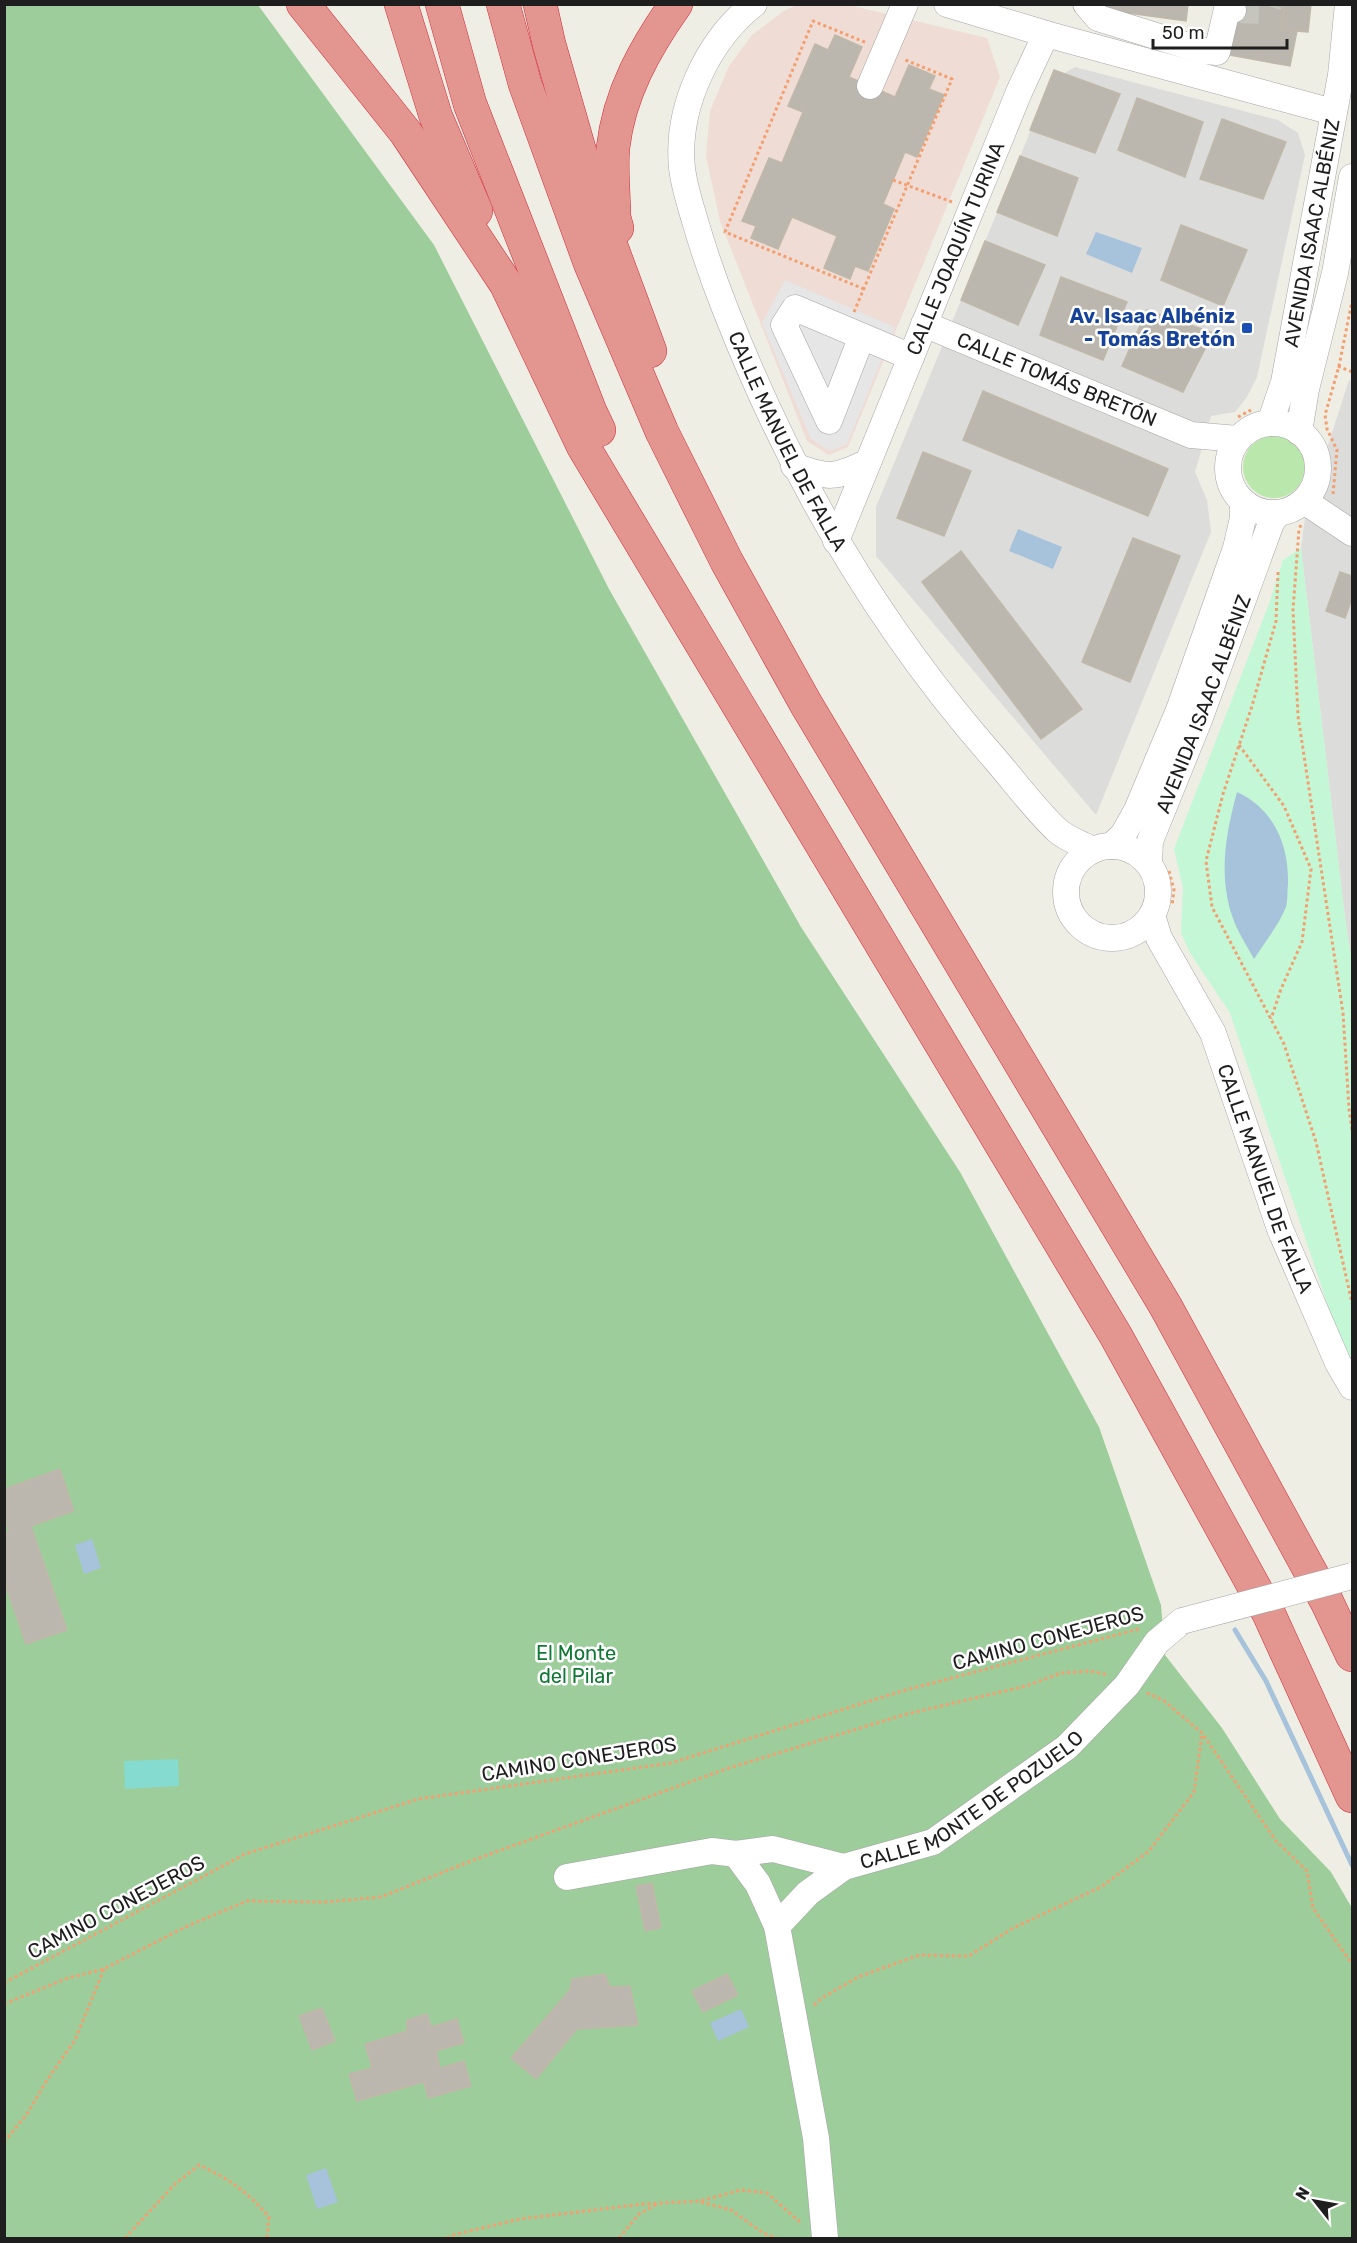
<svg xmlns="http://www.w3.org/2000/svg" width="1357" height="2243" font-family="Rubik,sans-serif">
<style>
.residential{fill:#dcdcdb}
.commercial{fill:#efdcd5}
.grass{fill:#bae7ac}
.forest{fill:#9dcd9b}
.park{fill:#c3f7d5}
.pitch{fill:#86dbd0}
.parking{fill:#e6e6e6}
.water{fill:#a7c2db}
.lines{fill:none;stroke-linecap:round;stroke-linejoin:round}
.stream{stroke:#a7c2db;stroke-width:5}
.building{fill:#bbb7ae;stroke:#c0b8a8;stroke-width:1.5}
.minor-tunnel{stroke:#c5c4bd;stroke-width:26;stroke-dasharray:26 13;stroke-linecap:butt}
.minor-casing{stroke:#a5a5a5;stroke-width:27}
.highway-casing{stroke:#d42b3a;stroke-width:34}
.path{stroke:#f49f70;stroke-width:3;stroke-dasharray:3 3;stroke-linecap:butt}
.minor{stroke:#fff;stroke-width:26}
.highway{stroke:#e3958f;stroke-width:33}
.minor-bridge-casing{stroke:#a5a5a5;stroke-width:27;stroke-linecap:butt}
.minor-bridge{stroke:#fff;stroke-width:26}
.transit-dot{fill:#1a4fb4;stroke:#fff;stroke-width:2}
.labels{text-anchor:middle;stroke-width:5;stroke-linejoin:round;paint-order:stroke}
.street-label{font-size:20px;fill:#1e1e1e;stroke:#fff}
.transit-label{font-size:20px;font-weight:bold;fill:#164399;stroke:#fff;text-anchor:end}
.park-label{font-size:20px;fill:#107933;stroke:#fff}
</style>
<rect width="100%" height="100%" fill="#efeee5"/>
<g class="residential">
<path d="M 1075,67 L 1278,120 L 1298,133 L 1305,155 L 1257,377 L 1247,397 L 1235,412 L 1211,416 L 1195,472 L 1207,500 L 1211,532 L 1096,815 L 876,556 L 876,507 L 1051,81 Z"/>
<path d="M 1349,380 L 1352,382 L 1352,963 L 1345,917 L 1301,548 L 1305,517 Z"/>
</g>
<path class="commercial" d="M 798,5 L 849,5 L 987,38 L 1000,77 L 848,447 L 829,455 L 807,441 L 720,221 L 706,156 L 710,111 L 729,66 L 752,35 L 785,10 Z"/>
<circle class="grass" cx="1274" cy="467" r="31"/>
<path class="forest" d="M 5,5 L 258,5 L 434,245 L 609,589 L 801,927 L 960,1172 L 1099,1427 L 1161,1605 L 1165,1655 L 1222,1728 L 1280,1819 L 1331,1872 L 1352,1908 L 1352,2238 L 5,2238 Z"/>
<path class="park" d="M 1301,548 L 1345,917 L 1352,963 L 1352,1369 L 1346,1360 L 1230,1013 L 1190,953 L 1181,933 L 1183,888 L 1174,849 L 1270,601 L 1283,560 Z"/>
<path class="pitch" d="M 178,1759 L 179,1786 L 125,1789 L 124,1761 Z"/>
<path class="parking" d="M 785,280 L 895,327 L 847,444 L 830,451 L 811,439 L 762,323 Z"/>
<g class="water">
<path d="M 1096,232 L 1142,248 L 1132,273 L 1086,254 Z"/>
<path d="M 1018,529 L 1062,547 L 1053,569 L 1009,551 Z"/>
<path d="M 1237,792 C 1274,809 1289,845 1288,884 C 1287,891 1288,900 1286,907 C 1278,926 1265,942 1254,959 C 1248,948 1241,937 1236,926 C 1217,882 1225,836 1237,792 Z"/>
<path d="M 92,1539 L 101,1568 L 84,1574 L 75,1545 Z"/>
<path d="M 741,2009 L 749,2027 L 718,2041 L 710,2023 Z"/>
<path d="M 326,2168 L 338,2202 L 317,2209 L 306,2175 Z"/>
</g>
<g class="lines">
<path class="stream" d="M 1235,1630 L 1266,1681 L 1352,1865"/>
</g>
<g class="building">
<path d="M 1100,4 L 1188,4 L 1186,21 L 1099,9 Z"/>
<path d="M 1233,4 L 1285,4 L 1282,30 L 1297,31 L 1290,66 L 1229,55 Z"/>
<path d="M 1285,4 L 1311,4 L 1308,32 L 1282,30 Z"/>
<path d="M 835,35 L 862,47 L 849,77 L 895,97 L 909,65 L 935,76 L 929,89 L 944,95 L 917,157 L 905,152 L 883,204 L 894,209 L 868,271 L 855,266 L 850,279 L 824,268 L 837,236 L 792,217 L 778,249 L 751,238 L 756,226 L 742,221 L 769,158 L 782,163 L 803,112 L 788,106 L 815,44 L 828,50 Z"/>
<path d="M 1054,70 L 1120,94 L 1095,153 L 1030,130 Z"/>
<path d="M 1137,98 L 1203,122 L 1185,177 L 1118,150 Z"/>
<path d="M 1222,119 L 1286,142 L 1263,199 L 1200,179 Z"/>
<path d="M 1020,156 L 1078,178 L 1057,236 L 997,212 Z"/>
<path d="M 1181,225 L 1247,250 L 1223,306 L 1161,280 Z"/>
<path d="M 985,241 L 1045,265 L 1018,325 L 961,300 Z"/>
<path d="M 1061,277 L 1127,302 L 1103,360 L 1040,335 Z"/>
<path d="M 1147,310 L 1213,333 L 1183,392 L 1122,366 Z"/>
<path d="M 983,391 L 1168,469 L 1148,516 L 963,440 Z"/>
<path d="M 923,452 L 971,471 L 944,536 L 897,518 Z"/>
<path d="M 1133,538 L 1180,556 L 1130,682 L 1082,662 Z"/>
<path d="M 961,551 L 1082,709 L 1041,739 L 922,582 Z"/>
<path d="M 1340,572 L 1352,576 L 1352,598 L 1345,618 L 1326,611 Z"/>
<path d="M 60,1469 L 74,1511 L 31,1526 L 67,1630 L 26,1644 L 4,1581 L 4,1535 L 9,1531 L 4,1517 L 4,1489 Z"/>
<path d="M 652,1883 L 661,1928 L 645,1931 L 636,1886 Z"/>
<path d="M 605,1974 L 610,1987 L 630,1986 L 638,2025 L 577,2029 L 536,2079 L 511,2058 L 570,1990 L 572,1979 Z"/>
<path d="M 727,1974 L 738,1995 L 703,2012 L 692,1991 Z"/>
<path d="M 322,2008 L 335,2041 L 312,2050 L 299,2016 Z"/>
<path d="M 427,2014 L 431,2027 L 457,2019 L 464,2043 L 436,2051 L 440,2068 L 464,2061 L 471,2086 L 428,2098 L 424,2082 L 357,2101 L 349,2074 L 372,2068 L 365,2044 L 407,2031 L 407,2020 Z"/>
</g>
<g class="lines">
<path class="minor-tunnel" d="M 1233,10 L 1267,11 L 1269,4"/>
<g class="minor-casing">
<g id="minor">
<path id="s1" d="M 754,4 C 707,41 676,108 682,168 C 684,186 690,204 695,221 C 704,252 714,281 726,311 C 791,477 877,625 995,759 C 1014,781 1037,812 1058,831 C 1067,839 1082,844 1093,850"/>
<path d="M 947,4 L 1046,34 L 1333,112"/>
<path d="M 1086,4 L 1098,18 L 1204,51 L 1217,52 L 1227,9 L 1233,10"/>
<path d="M 870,86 L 905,4"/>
<path id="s2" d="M 924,324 L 1191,435 L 1238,439"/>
<path d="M 862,336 L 829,421 L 784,325 L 795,308 L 911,357"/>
<path id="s3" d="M 1270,423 L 1284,382 L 1341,75 L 1348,4"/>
<circle cx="1273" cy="468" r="45"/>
<path d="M 1299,432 L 1306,389 L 1335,273 L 1352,177"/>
<path d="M 794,466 C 830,478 833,479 868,462"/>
<path d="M 1304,501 L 1352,533"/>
<path id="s4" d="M 836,541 L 1019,92 L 1046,34"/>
<path d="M 1111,846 L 1123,835 L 1137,810 L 1179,710 L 1236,548 L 1243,518 L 1243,503"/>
<circle cx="1112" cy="892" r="46"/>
<path id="s5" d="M 1149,864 L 1150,841 L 1199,720 L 1271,523 L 1278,513"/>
<path id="s6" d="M 1152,915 L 1159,938 L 1213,1033 L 1280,1229 L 1338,1363 L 1352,1387"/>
<path d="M 736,1854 L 758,1884 L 777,1926 L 816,2138 L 825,2238"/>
<path id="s7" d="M 567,1877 L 712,1851 L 736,1854 L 773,1849 L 844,1867 L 933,1842 L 1067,1747 L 1127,1685 L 1157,1642 L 1182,1621"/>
<path d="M 777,1926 L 808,1893 L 844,1867"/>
</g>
</g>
<g class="highway-casing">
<g id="highway">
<path d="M 303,4 L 406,133 L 506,284 L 583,446 L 1116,1336 L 1268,1612 L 1352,1796"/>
<path d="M 401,4 L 436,117 L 476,211"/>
<path d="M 442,4 L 470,104 L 590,411 L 599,430"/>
<path d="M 503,4 L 525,84 L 590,263 L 662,432 L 727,562 L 806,704 L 1166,1307 L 1327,1602 L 1352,1655"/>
<path d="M 540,4 L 549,44 L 593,197 L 650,351"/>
<path d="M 617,228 L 614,217 C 614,195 611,170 613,148 C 619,94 645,48 676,4"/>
</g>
</g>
<g class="path">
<path d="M 893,180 L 952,202"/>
<path d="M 864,289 L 725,232 L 813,21 L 867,43"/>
<path d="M 854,312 L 952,79 L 903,59"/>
<path d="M 1338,366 L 1352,372"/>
<path d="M 1238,417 L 1251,410"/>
<path d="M 1333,494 L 1337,450 L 1327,429 L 1325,415 L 1339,366 L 1352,301"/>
<path d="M 1301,525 L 1299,529 L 1293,610 L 1298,716 L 1343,1013 L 1349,1109 L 1352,1130"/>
<path d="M 1278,572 L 1276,621 L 1252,706 L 1223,794 L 1206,861 L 1212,907 L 1284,1044 L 1316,1142 L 1352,1303"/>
<path d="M 1239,745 L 1284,806 L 1311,869 L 1302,942 L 1281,989 L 1271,1019"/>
<path d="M 1169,871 L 1174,890 L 1172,906"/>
<path d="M 1147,1693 L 1163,1700 L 1202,1733 L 1276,1841 L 1307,1871 L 1313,1908 L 1352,1964"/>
<path d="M 4,1983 L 245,1854 L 418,1799 L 671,1763 L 902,1691 L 1139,1629"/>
<path d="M 4,2004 L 68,1978 L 104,1969 L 185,1927 L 247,1901 L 325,1902 L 381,1897 L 476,1859 L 726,1769 L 903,1715 L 1026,1686 L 1061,1673 L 1090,1671 L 1109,1675"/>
<path d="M 814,2005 L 822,1998 L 858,1977 L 919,1955 L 969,1956 L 1013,1928 L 1101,1887 L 1149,1851 L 1194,1792 L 1202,1734"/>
<path d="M 4,2142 L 27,2114 L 47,2080 L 75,2040 L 104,1969"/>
<path d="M 701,2202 L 731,2210 L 763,2233 L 777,2238"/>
<path d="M 125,2238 L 175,2184 L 199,2165 C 229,2179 247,2191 269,2217 L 267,2238"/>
<path d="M 447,2238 L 453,2235 L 520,2219 L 643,2204 L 700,2201 L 741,2190 L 767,2193 L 801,2223"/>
<path d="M 619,2238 L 639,2214 L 657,2204"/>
</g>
<use href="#minor" class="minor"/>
<use href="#highway" class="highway"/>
<g class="minor-bridge-casing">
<path id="minor-bridge" d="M 1182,1621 L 1352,1576"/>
</g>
<use href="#minor-bridge" class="minor-bridge"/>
</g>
<rect class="transit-dot" x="1241" y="322" width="12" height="12" rx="3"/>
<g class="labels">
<g class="street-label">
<text dy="7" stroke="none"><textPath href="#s3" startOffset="195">AVENIDA ISAAC ALBÉNIZ</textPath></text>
<text dy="7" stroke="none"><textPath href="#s4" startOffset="316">CALLE JOAQUÍN TURINA</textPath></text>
<text dy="7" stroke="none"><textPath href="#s2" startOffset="144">CALLE TOMÁS BRETÓN</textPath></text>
<text dy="7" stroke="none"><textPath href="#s1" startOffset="480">CALLE MANUEL DE FALLA</textPath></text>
<text dy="7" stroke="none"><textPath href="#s5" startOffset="170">AVENIDA ISAAC ALBÉNIZ</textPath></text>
<text dy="7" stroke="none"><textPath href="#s6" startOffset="288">CALLE MANUEL DE FALLA</textPath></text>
<text transform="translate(1048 1638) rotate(-15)" y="7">CAMINO CONEJEROS</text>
<text transform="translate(579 1759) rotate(-9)" y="7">CAMINO CONEJEROS</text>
<text dy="7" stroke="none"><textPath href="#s7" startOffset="428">CALLE MONTE DE POZUELO</textPath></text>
<text transform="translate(116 1907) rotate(-28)" y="7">CAMINO CONEJEROS</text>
</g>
<g class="transit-label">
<text x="1235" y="323">Av. Isaac Albéniz<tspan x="1235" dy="23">- Tomás Bretón</tspan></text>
</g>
<g class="park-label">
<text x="576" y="1660">El Monte<tspan x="576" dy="23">del Pilar</tspan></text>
</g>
</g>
<rect width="1357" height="2243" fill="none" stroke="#1e1e1e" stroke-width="12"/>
<g transform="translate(1315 2201) rotate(301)" stroke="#ffffff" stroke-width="4.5" paint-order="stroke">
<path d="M0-4.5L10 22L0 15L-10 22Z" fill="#1e1e1e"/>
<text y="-9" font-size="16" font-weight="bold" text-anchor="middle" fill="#1e1e1e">N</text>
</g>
<path d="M1153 39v9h134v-9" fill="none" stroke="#1e1e1e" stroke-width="3"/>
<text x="1162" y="39" font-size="18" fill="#1e1e1e" stroke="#ffffff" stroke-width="4.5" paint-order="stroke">50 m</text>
</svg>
